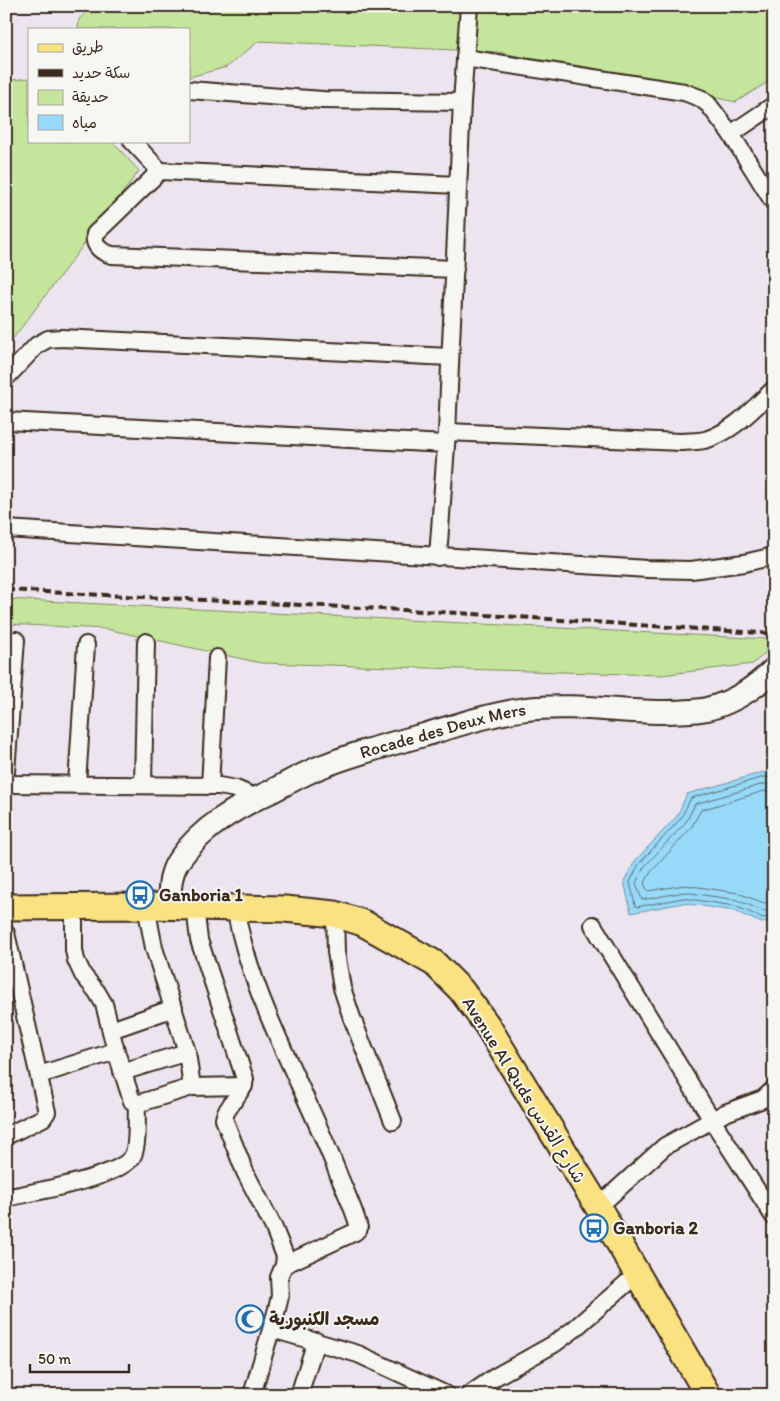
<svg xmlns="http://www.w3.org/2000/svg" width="780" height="1401" font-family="Itim,'Playpen Sans Arabic',sans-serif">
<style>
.green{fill:#c5e59d;stroke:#80885e}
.water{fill:#97d9f9;stroke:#7293a1}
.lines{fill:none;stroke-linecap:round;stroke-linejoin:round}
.shore{stroke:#607076;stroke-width:1}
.minor-casing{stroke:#3b2a1e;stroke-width:20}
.secondary-casing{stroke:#3b2a1e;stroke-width:26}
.primary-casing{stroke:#3b2a1e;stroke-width:29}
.minor{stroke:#f6f6f2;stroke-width:16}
.secondary{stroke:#f6f6f2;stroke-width:22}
.primary{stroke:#fae181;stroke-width:25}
.rail{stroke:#3b2a1e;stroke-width:4;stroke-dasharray:8 4;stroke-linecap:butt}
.labels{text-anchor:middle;stroke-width:4;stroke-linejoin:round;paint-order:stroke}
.street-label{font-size:18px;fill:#3b2a1e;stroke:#f6f6f2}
.poi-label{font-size:18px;font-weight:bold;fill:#3b2a1e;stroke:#f6f6f2;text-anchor:start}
</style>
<rect width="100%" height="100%" fill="#ece5f0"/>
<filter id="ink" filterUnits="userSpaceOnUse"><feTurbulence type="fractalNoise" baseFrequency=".02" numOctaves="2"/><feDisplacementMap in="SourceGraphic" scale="10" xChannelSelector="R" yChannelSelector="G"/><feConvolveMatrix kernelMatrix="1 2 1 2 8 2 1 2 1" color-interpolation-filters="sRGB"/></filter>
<g filter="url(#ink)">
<g class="green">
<path d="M 93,6 L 774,6 L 774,78 L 736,102 L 498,52 L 259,41 L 227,67 L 189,77 L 189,29 L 78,29 L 79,19 Z"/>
<path d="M 29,78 L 29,141 L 112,141 L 139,171 L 6,348 L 6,81 Z"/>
<path d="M 6,599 L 768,639 L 765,653 L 753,664 L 661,675 L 261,663 L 106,629 L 6,624 Z"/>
</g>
<path class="water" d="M 764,772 L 774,775 L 774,920 L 762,923 L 734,911 L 683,903 L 631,913 L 624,881 L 635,861 L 677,816 L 687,794 Z"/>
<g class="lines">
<g class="shore">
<path d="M 774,779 L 764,777 L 691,798 L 681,818 L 639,864 L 630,882 L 635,905 L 637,907 L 683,898 L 735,906 L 763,918 L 774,916"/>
<path d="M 774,785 L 764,784 L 695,804 L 686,822 L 644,867 L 636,883 L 642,900 L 684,892 L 737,900 L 763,911 L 774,910"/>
<path d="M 774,793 L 764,791 L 701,810 L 691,828 L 651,872 L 644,884 L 648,891 L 685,885 L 738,893 L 764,903 L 774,902"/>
</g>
<g class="minor-casing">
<g id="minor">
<path d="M 465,58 L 684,92 L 700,98 L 708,104 L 731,134 L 774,203"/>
<path d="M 189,90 L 323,100 L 462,102 L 447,432 L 438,557"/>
<path d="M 462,102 L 469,6"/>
<path d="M 731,134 L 774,105"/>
<path d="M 132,141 L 160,171 L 95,234 C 93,246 101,252 112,255 L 455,269"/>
<path d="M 160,171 L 458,185"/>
<path d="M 6,378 L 37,345 L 48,339 L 61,338 L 450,357"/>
<path d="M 6,421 L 446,444"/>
<path d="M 447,432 L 681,442 C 690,441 700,442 708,439 C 735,430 754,408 774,389"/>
<path d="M 6,529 L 648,569 L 691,570 L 744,563 L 774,556"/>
<path d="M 6,772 L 16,640"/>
<path d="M 6,784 L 219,786 L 236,789 L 257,798"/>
<path d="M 77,784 L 86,645"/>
<path d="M 143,785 L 146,642"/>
<path d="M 210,786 L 217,658"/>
<path d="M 146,906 L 154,948 L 187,1052 L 192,1087"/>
<path d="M 74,907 L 74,950 L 76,960 L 83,975 L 97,992 L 104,1004 L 116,1051 L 132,1101 L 140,1103 L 192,1087 L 244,1086"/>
<path d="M 195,907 L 199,940 L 245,1079 L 243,1087 L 226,1112 L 224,1119 L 245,1172 L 273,1226 L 285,1256 L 284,1265 L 279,1277 L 280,1296 L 277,1309 L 252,1395"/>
<path d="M 235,908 C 252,1001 303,1083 337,1171 C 344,1189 354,1208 359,1228 L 355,1232 L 284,1265"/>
<path d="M 335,914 L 336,952 L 342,988 L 352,1018 L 393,1121"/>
<path d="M 593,925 L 712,1120 L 774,1217"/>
<path d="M 6,933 L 47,1112 L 43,1118 L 6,1136"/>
<path d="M 111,1030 L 174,1008"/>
<path d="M 122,1072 L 187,1052"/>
<path d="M 39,1075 L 116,1051"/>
<path d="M 6,1198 C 33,1192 118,1178 132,1157 C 139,1146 136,1117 137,1104"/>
<path d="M 598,1207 L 665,1146 L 725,1113 L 763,1099 L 774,1089"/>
<path d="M 272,1329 L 358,1354 L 447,1395"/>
<path d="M 299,1395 L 316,1341"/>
<path d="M 469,1395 L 495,1377 L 554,1344 L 573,1330 L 637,1274"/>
</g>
</g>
<g class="secondary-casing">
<g id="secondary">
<path id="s1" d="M 169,907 C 170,890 169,874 179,860 C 202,827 237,807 272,791 C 289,782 305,773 323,766 C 356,753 390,744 424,735 C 457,725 491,714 526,709 C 570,704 614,711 658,712 C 674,712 691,712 707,709 C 732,703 756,687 774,669"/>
</g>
</g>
<g class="primary-casing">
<path id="primary" d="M 6,907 L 146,906 L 285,909 L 335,914 L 363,923 L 434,963 L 461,990 L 487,1025 L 598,1207 L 708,1395"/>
</g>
<use href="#minor" class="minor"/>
<use href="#secondary" class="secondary"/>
<use href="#primary" class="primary"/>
<path class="rail" d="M 6,590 L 442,612 L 774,634"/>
</g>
</g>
<defs>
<g id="bus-ring" transform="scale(1.4375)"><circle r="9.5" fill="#f6f6f2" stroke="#1f6fb2" stroke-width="1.5"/><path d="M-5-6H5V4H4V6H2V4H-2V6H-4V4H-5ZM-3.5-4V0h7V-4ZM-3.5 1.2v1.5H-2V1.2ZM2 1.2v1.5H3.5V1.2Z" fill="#1f6fb2"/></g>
<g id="mosque-ring" transform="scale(1.4375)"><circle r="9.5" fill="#f6f6f2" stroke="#1f6fb2" stroke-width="1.5"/><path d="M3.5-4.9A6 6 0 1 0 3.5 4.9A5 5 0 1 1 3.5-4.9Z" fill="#1f6fb2"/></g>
</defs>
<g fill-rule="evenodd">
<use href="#bus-ring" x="140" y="895"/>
<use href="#bus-ring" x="594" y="1228"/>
<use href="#mosque-ring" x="250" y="1319"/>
</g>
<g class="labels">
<g class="street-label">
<text dy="6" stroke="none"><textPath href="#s1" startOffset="348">Rocade des Deux Mers</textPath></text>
<text transform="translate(524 1090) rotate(58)" y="6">Avenue Al Quds شارع القدس</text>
</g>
<g class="poi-label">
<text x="159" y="901">Ganboria 1</text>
<text x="613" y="1234">Ganboria 2</text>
<text x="269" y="1325">مسجد الكنبورية</text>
</g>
</g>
<rect width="780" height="1401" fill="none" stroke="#f6f6f2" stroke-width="25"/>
<rect x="12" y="12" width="755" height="1376" fill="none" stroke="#3b2a1e" stroke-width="2" filter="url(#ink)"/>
<rect x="28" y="28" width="162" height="115" fill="#f6f6f2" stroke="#aba49d"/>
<rect x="38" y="44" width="25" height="8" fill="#fae181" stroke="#aba49d"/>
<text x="72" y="52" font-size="15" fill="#3b2a1e">طريق</text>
<rect x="38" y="69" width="25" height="8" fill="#3b2a1e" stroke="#aba49d"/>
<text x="72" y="78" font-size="15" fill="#3b2a1e">سكة حديد</text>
<rect x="38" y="90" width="25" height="15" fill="#c5e59d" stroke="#aba49d"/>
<text x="72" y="102" font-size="15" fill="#3b2a1e">حديقة</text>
<rect x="38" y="115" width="25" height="15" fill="#97d9f9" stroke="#aba49d"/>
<text x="72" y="128" font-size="15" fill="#3b2a1e">مياه</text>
<path d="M30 1364v8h99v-8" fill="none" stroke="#3b2a1e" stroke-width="2.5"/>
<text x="38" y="1364" font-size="15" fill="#3b2a1e" stroke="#f6f6f2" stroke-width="4" paint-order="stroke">50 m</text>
</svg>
